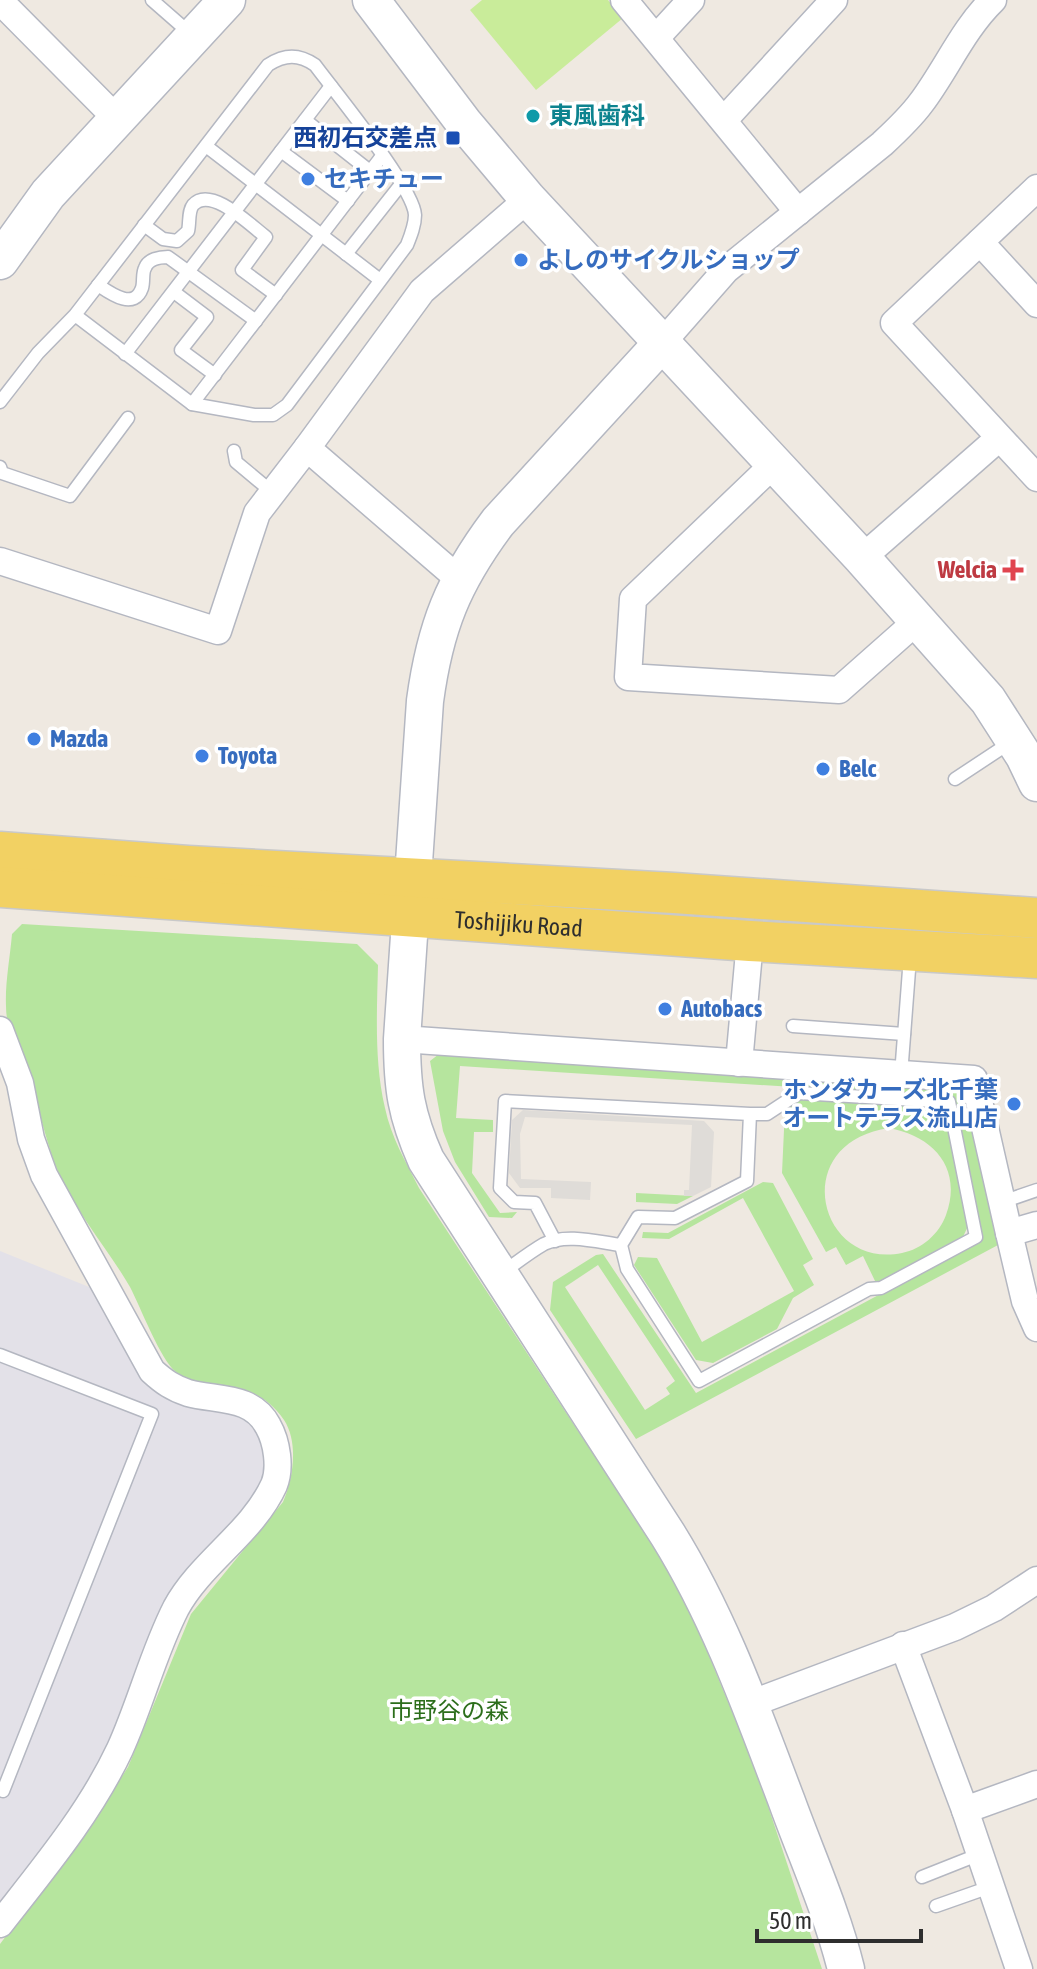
<svg xmlns="http://www.w3.org/2000/svg" width="1037" height="1969" font-family="'Asap Condensed','Noto Sans JP',sans-serif">
<style>
.industrial{fill:#e3e1e8}
.green{fill:#b6e59e;fill-rule:evenodd}
.pitch{fill:#c9ec9a}
.plaza{fill:#dfdcd8}
.lines{fill:none;stroke-linecap:round;stroke-linejoin:round}
.lane-casing{stroke:#b4b7c1;stroke-width:15}
.street-casing{stroke:#b4b7c1;stroke-width:29}
.secondary-casing{stroke:#b4b7c1;stroke-width:39}
.primary-casing{stroke:#c9c9c9;stroke-width:43}
.lane{stroke:#fff;stroke-width:12}
.street{stroke:#fff;stroke-width:26}
.secondary{stroke:#fff;stroke-width:36}
.primary{stroke:#f2d163;stroke-width:40}
.culture-dot{fill:#0f9aa8;stroke:#fff;stroke-width:3}
.transit-dot{fill:#1a4fb4;stroke:#fff;stroke-width:3}
.shop-dot{fill:#3f7fe0;stroke:#fff;stroke-width:3}
.health-dot{fill:#e0444e;stroke:#fff;stroke-width:3}
.labels{text-anchor:middle;stroke-width:7;stroke-linejoin:round;paint-order:stroke}
.culture-label{font-size:24px;font-weight:bold;fill:#0d838f;stroke:#fff;text-anchor:start}
.transit-label{font-size:24px;font-weight:bold;fill:#164399;stroke:#fff;text-anchor:end}
.shop-label{font-size:24px;font-weight:bold;fill:#366cbe;stroke:#fff;text-anchor:start}
.health-label{font-size:24px;font-weight:bold;fill:#be3a42;stroke:#fff;text-anchor:end}
.street-label{font-size:24px;fill:#2e2e2e;stroke:#fff}
.park-label{font-size:24px;fill:#2c6e1b;stroke:#fff}
</style>
<rect width="100%" height="100%" fill="#efe9e1"/>
<path class="industrial" d="M 0,1251 L 99,1291 L 148,1378 L 228,1407 L 261,1429 L 270,1468 L 92,1784 L 0,1909 Z"/>
<g class="green">
<path d="M 42,905 L 355,927 L 354,933 L 42,911 Z"/>
<path d="M 22,924 L 357,944 L 378,965 C 377,1012 374,1061 385,1108 C 391,1137 406,1162 419,1188 L 580,1434 L 637,1517 L 671,1576 L 696,1624 L 740,1731 L 767,1803 L 822,1969 L 0,1969 L 0,1944 L 94,1820 L 128,1767 L 191,1614 L 283,1502 C 293,1479 299,1443 284,1420 C 250,1371 207,1397 176,1372 C 160,1359 141,1308 130,1287 C 108,1249 77,1214 59,1174 C 46,1144 41,1112 29,1081 C 20,1058 6,1032 6,1006 C 5,983 10,958 12,934 Z"/>
<path d="M 439,1054 L 959,1089 L 968,1096 L 998,1245 L 636,1439 L 550,1310 L 553,1282 L 596,1255 L 603,1254 L 696,1393 L 981,1240 L 952,1097 L 460,1066 L 456,1118 L 493,1120 L 493,1132 L 474,1132 L 472,1173 L 500,1213 L 517,1212 L 512,1218 L 489,1217 L 455,1162 L 443,1131 L 430,1061 ZM 598,1265 L 675,1381 L 666,1388 L 670,1394 L 645,1410 L 565,1287 Z"/>
<path d="M 799,1098 L 936,1106 L 947,1117 L 969,1224 L 962,1239 L 876,1283 L 863,1256 L 846,1265 L 836,1247 L 826,1252 L 782,1173 L 785,1108 ZM 889,1128 C 933,1136 963,1168 946,1215 C 939,1234 922,1249 902,1253 C 818,1270 787,1143 889,1128 Z"/>
<path d="M 763,1182 L 773,1183 L 813,1259 L 803,1265 L 814,1285 L 793,1298 L 777,1329 L 713,1363 L 696,1360 L 634,1265 L 638,1257 L 657,1258 L 702,1342 L 794,1291 L 743,1198 L 669,1239 L 642,1238 L 643,1232 L 668,1233 Z"/>
<path d="M 636,1193 L 693,1196 L 677,1204 L 636,1202 Z"/>
</g>
<path class="pitch" d="M 482,0 L 608,0 L 623,18 L 536,90 L 470,10 Z"/>
<path class="plaza" d="M 523,1110 L 704,1121 L 714,1132 L 711,1187 L 693,1196 L 684,1196 L 684,1190 L 689,1190 L 692,1125 L 525,1117 L 520,1134 L 521,1179 L 591,1182 L 590,1200 L 551,1198 L 551,1188 L 520,1188 L 509,1173 L 512,1120 Z"/>
<g class="lines">
<g class="lane-casing">
<g id="lane">
<path d="M 152,0 L 192,35"/>
<path d="M 305,120 L 371,172"/>
<path d="M 206,146 L 380,280"/>
<path d="M 281,151 L 348,201"/>
<path d="M 144,225 L 163,239 L 177,241 L 188,231 C 190,223 188,211 193,205 C 211,185 251,226 266,237 L 242,270 L 276,295"/>
<path d="M 346,254 L 402,183"/>
<path d="M 98,285 C 110,293 134,311 142,288 C 144,282 142,273 145,268 C 148,259 160,257 168,257 L 256,321"/>
<path d="M 174,292 L 207,317 L 181,350 L 215,375"/>
<path d="M 125,354 L 331,86"/>
<path d="M 0,402 L 38,353 L 75,315 L 268,65 C 285,54 299,54 315,65 C 335,92 414,188 415,215 C 415,225 411,235 407,245 L 287,405 L 273,415 L 254,415 L 192,404 L 75,315"/>
<path d="M 192,404 L 382,156"/>
<path d="M 234,451 L 236,462 L 272,492"/>
<path d="M 0,467 L 2,473 L 70,496 L 128,418"/>
<path d="M 955,779 L 1011,742"/>
<path d="M 793,1026 L 904,1034"/>
<path d="M 901,1075 L 910,957"/>
<path d="M 1002,1202 L 1037,1190"/>
<path d="M 555,1241 L 535,1203 L 514,1202 L 500,1188 L 505,1101 L 750,1114 L 767,1114 L 799,1093 L 949,1102 L 976,1237 L 881,1288 L 869,1289 L 699,1381 L 627,1269 L 621,1245 L 638,1217 L 675,1218 L 747,1181 L 750,1114"/>
<path d="M 502,1273 C 516,1263 530,1252 544,1244 C 566,1233 598,1242 621,1245"/>
<path d="M 0,1355 L 152,1414 L 3,1791 L 0,1790"/>
<path d="M 922,1877 L 980,1854"/>
<path d="M 936,1906 L 990,1887"/>
</g>
</g>
<g class="street-casing">
<g id="street">
<path d="M 624,0 L 798,212"/>
<path d="M 0,1 L 118,120"/>
<path d="M 656,38 L 691,0"/>
<path d="M 724,120 L 834,0"/>
<path d="M 1037,188 L 894,323 L 1037,478"/>
<path d="M 980,242 L 1037,304"/>
<path d="M 662,343 L 726,270 L 882,144 C 896,131 910,118 921,103 C 946,70 963,29 993,0"/>
<path d="M 773,465 L 633,599 L 628,677 L 839,690 L 917,621"/>
<path d="M 862,558 L 999,438"/>
<path d="M 0,561 L 218,631 L 257,513 L 307,448"/>
<path d="M 460,580 L 307,448 L 422,291 L 528,199"/>
<path d="M 0,1030 L 20,1083 L 31,1139 L 44,1175 L 152,1371 C 164,1382 173,1388 188,1393 C 217,1401 252,1395 268,1426 C 277,1442 281,1468 274,1485 C 252,1533 201,1562 176,1608 C 153,1653 141,1703 120,1749 C 90,1813 43,1869 0,1924"/>
<path d="M 402,1039 L 974,1079 L 1009,1233 L 1037,1225"/>
<path d="M 739,1063 L 750,941"/>
<path d="M 1009,1233 L 1025,1301 L 1037,1328"/>
<path d="M 903,1645 L 965,1810 L 1019,1969"/>
<path d="M 750,1704 L 955,1627 L 994,1608 L 1037,1580"/>
<path d="M 965,1810 L 1037,1784"/>
</g>
</g>
<g class="secondary-casing">
<g id="secondary">
<path d="M 371,0 L 464,123 L 528,199 L 862,558 L 988,700 L 1024,756 L 1037,783"/>
<path d="M 0,261 L 48,194 L 227,0"/>
<path d="M 662,343 L 498,522 C 453,582 435,627 425,701 L 402,1039 C 402,1088 406,1115 426,1160 L 668,1535 C 720,1619 752,1710 787,1802 C 807,1857 832,1912 846,1969"/>
</g>
</g>
<g class="primary-casing">
<g id="primary">
<path d="M 0,852 L 188,866 L 674,893 L 1037,918"/>
<path id="s1" d="M 0,887 L 750,941 L 1037,958"/>
</g>
</g>
<use href="#lane" class="lane"/>
<use href="#street" class="street"/>
<use href="#secondary" class="secondary"/>
<use href="#primary" class="primary"/>
</g>
<circle class="culture-dot" cx="533" cy="116" r="8"/>
<rect class="transit-dot" x="445" y="130" width="16" height="16" rx="4"/>
<g class="shop-dot">
<circle cx="308" cy="179" r="8"/>
<circle cx="521" cy="260" r="8"/>
<circle cx="34" cy="739" r="8"/>
<circle cx="202" cy="756" r="8"/>
<circle cx="823" cy="769" r="8"/>
<circle cx="665" cy="1009" r="8"/>
<circle cx="1014" cy="1104" r="8"/>
</g>
<path class="health-dot" d="M1009 558h8v8h8v8h-8v8h-8v-8h-8v-8h8z"/>
<g class="labels">
<g class="culture-label">
<text x="549" y="124">東風歯科</text>
</g>
<g class="transit-label">
<text x="437" y="146">西初石交差点</text>
</g>
<g class="shop-label">
<text x="324" y="187">セキチュー</text>
<text x="537" y="268">よしのサイクルショップ</text>
<text x="50" y="747">Mazda</text>
<text x="218" y="764">Toyota</text>
<text x="839" y="777">Belc</text>
<text x="681" y="1017">Autobacs</text>
<text x="998" y="1098" text-anchor="end">ホンダカーズ北千葉<tspan x="998" dy="28">オートテラス流山店</tspan></text>
</g>
<g class="health-label">
<text x="997" y="578">Welcia</text>
</g>
<g class="street-label">
<text dy="8" stroke="none"><textPath href="#s1" startOffset="520">Toshijiku Road</textPath></text>
</g>
<g class="park-label">
<text x="449" y="1719">市野谷の森</text>
</g>
</g>
<path d="M757 1929v12h164v-12" fill="none" stroke="#2e2e2e" stroke-width="4"/>
<text x="769" y="1929" font-size="24" fill="#2e2e2e" stroke="#ffffff" stroke-width="6" paint-order="stroke">50 m</text>
</svg>
